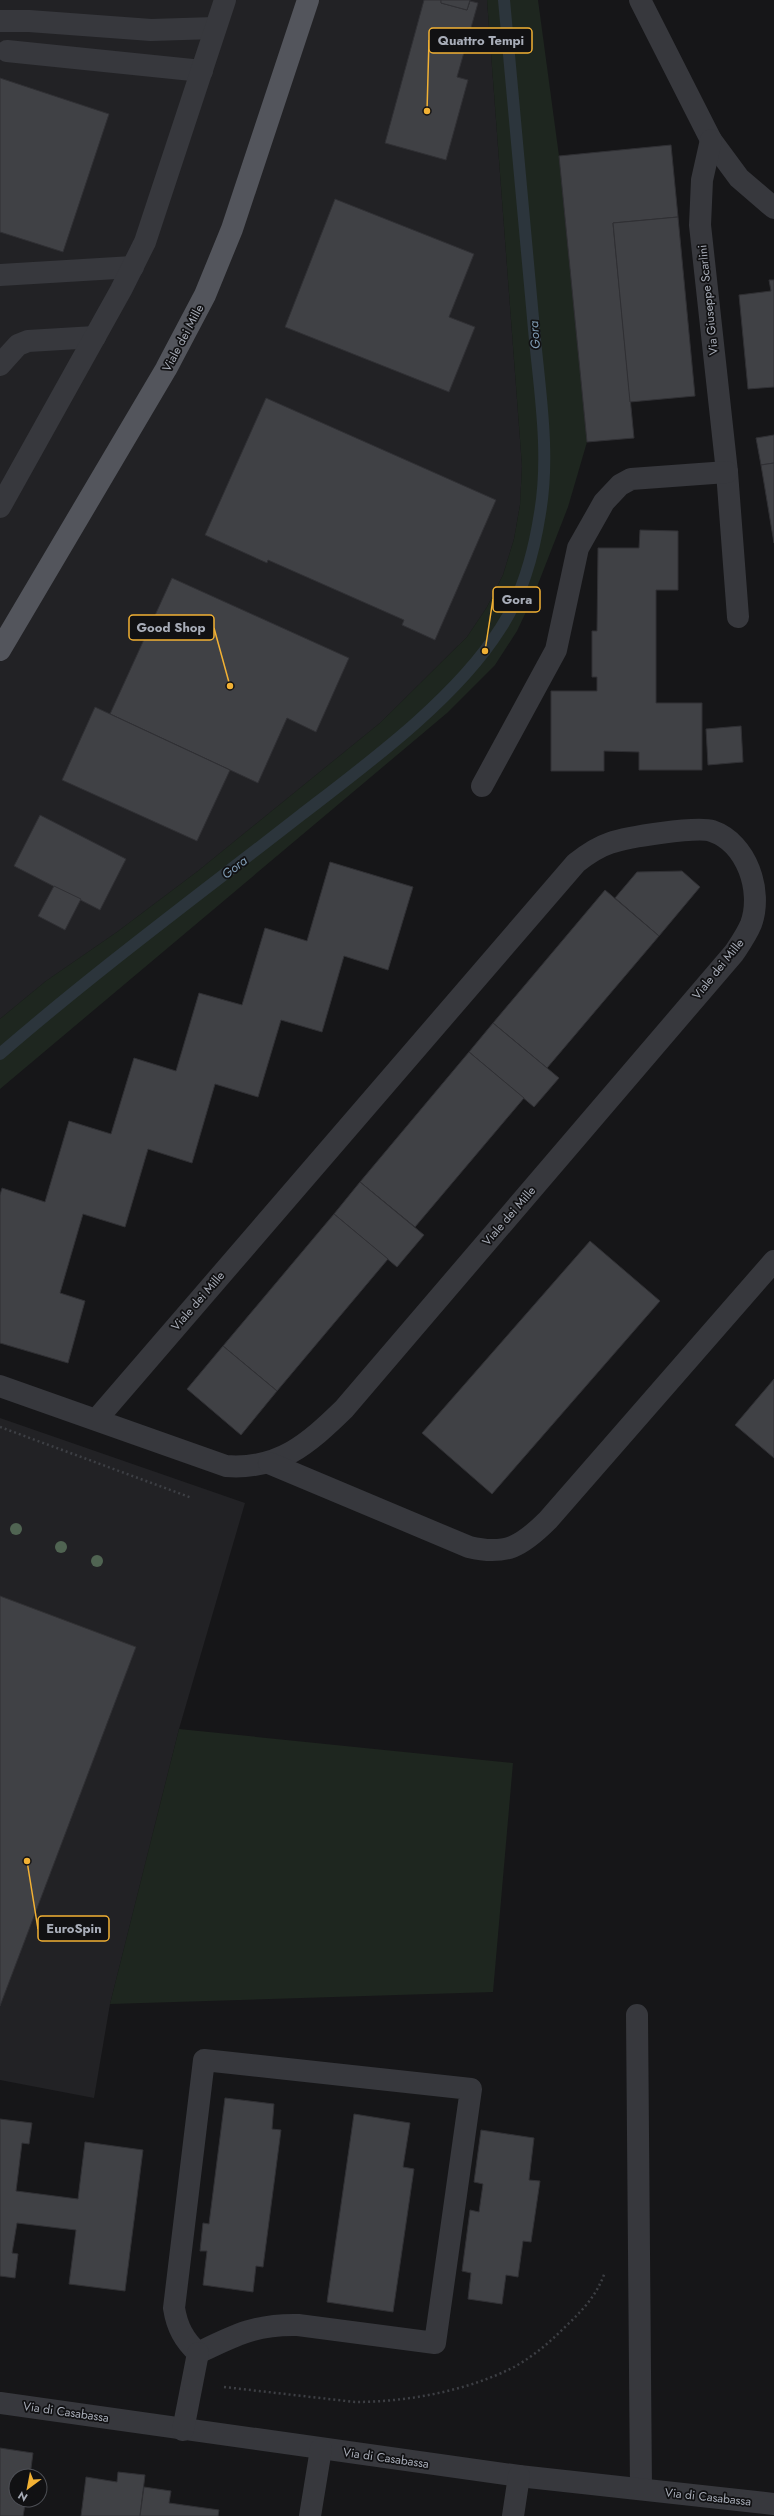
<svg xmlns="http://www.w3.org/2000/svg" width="774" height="2516" font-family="Jost,sans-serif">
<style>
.built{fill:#222225}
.green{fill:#1e261f}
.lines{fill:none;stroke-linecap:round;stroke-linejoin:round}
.stream{stroke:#2c353c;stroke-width:12}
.building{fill:#404145;stroke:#303034}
.path{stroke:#3d3f44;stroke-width:2.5;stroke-dasharray:2 3;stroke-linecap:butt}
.minor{stroke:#37383d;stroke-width:22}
.major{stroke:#53555c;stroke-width:22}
.tree{fill:#506452}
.labels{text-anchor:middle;stroke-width:3.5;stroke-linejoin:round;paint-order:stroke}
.street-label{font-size:12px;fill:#a8adb8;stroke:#111113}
.water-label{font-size:13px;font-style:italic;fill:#7f9bb3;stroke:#111113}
.leader{fill:none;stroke:#f2b134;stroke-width:1.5}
.callout-dot{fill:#f2b134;stroke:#111113;stroke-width:1.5}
.callout{fill:#111113;stroke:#f2b134;stroke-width:1.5}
.callout-label{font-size:13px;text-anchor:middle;font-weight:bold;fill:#a8adb8}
</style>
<rect width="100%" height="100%" fill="#161618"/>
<g class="built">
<path d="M 0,0 L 487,0 L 522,466 L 520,505 L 514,539 L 503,575 L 487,607 L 467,637 L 380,723 L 198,871 L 117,932 L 46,981 L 0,1019 Z"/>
<path d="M 0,1418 L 245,1503 L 179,1729 L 110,2004 L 94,2098 L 0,2080 Z"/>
</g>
<g class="green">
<path d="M 487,0 L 538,0 L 559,156 L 587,442 L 568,507 L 533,597 L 517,631 L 495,665 L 447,713 L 0,1089 L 0,1019 L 46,981 L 117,932 L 198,871 L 380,723 L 467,637 L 487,607 L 503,575 L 514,539 L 520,505 L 522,466 Z"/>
<path d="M 179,1729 L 513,1763 L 493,1992 L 110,2004 Z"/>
</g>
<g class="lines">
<path class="stream" d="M 0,1054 C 97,970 200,894 301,815 C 366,765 456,699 500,629 C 522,596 534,552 540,513 C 551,450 538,381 533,318 C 523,212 513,106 504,0"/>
</g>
<g class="building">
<path d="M 424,0 L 441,0 L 441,3 L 467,10 L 470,1 L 478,3 L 457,77 L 468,80 L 446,160 L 385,143 Z"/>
<path d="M 441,0 L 470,0 L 467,10 L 441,3 Z"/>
<path d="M 0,78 L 109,114 L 63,252 L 0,232 Z"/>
<path d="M 671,145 L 678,217 L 613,223 L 634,438 L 587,442 L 559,156 Z"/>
<path d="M 335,199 L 474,254 L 449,317 L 475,327 L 449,392 L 285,327 Z"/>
<path d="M 678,217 L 695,396 L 630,402 L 613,223 Z"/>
<path d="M 769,280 L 774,280 L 774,387 L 748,389 L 739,295 L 771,291 Z"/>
<path d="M 266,398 L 496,500 L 435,640 L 402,625 L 404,620 L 268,560 L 267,563 L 205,535 Z"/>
<path d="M 774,435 L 774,463 L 761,465 L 756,438 Z"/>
<path d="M 774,463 L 774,543 L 761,465 Z"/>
<path d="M 640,530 L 678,531 L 678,590 L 656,590 L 656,703 L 702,703 L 702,770 L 639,770 L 639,752 L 604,751 L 604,771 L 551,771 L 551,691 L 597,691 L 597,677 L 592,677 L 592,631 L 597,631 L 598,548 L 639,548 Z"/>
<path d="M 172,578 L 349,658 L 316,732 L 287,718 L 258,783 L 110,714 Z"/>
<path d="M 95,707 L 230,770 L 197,841 L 62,780 Z"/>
<path d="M 741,726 L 743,762 L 708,765 L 706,729 Z"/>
<path d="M 40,815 L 126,859 L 100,910 L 14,866 Z"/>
<path d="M 330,862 L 413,887 L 388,970 L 344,956 L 322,1032 L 281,1020 L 258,1097 L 215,1084 L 192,1163 L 148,1149 L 125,1227 L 83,1214 L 60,1293 L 85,1301 L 68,1363 L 0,1343 L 0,1195 L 2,1188 L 45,1202 L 69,1121 L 111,1134 L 134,1058 L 176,1071 L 199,993 L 242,1005 L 265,928 L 307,941 Z"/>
<path d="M 682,871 L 700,887 L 659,936 L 615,898 L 637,872 Z"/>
<path d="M 54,886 L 81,899 L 65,930 L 38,916 Z"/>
<path d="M 605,890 L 659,936 L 547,1068 L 493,1023 Z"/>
<path d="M 493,1023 L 559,1078 L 534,1107 L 469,1052 Z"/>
<path d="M 469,1052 L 524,1098 L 415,1227 L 360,1182 Z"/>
<path d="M 360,1182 L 424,1235 L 397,1267 L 334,1214 Z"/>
<path d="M 334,1214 L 388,1259 L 277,1391 L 223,1346 Z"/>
<path d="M 590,1241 L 660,1301 L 492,1494 L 422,1433 Z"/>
<path d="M 223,1346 L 277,1391 L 241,1435 L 187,1389 Z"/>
<path d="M 774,1379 L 774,1458 L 735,1425 Z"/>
<path d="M 0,1596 L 136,1647 L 0,2006 Z"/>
<path d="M 225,2098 L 274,2104 L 272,2129 L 281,2130 L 263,2267 L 256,2266 L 253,2292 L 203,2285 L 207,2251 L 200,2251 L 203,2223 L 209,2224 Z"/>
<path d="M 354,2114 L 410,2123 L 403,2167 L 414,2169 L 393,2312 L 327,2302 Z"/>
<path d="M 0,2119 L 32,2123 L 29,2144 L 22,2143 L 16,2191 L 78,2199 L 85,2142 L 143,2150 L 125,2291 L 69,2284 L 76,2230 L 17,2223 L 12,2253 L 18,2254 L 15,2278 L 0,2276 Z"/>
<path d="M 481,2130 L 534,2138 L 529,2180 L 540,2181 L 531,2242 L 523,2241 L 518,2277 L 506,2275 L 502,2304 L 468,2299 L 471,2273 L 462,2271 L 470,2210 L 479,2212 L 483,2184 L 474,2182 Z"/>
<path d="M 0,2448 L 33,2453 L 30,2476 L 16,2476 L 16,2500 L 26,2500 L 23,2516 L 0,2516 Z"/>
<path d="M 118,2472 L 145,2475 L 140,2516 L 81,2516 L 86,2477 L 117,2482 Z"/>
<path d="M 144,2487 L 171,2491 L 169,2503 L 219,2510 L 218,2516 L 140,2516 Z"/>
</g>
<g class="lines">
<g class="path">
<path d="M 0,1427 L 192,1498"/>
<path d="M 224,2387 L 355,2402 C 407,2402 467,2391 514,2367 C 534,2356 550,2342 566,2326 C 583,2310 597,2295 605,2272"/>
</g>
<g class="minor">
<path d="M 640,0 L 711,140 L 739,178 L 774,208"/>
<path d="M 0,21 L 29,21 L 151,30 L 215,28"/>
<path d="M 7,51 L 202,71"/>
<path d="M 711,140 L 702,180 L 700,225 L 727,472 L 738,617"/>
<path d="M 0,275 L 133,267"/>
<path d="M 0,365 L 18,345 L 28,341 L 95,337"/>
<path d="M 0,507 L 121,290 L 145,242 L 225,0"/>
<path d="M 482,786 L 556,650 L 578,548 L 604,502 L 620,485 L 631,479 L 727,472"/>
<path d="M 0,1386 L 226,1466 C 279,1470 308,1444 344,1409 L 734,953 C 740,944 747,934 751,924 C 763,891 747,843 712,831 C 697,826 627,837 610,843 C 598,847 586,855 576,863 L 96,1420"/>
<path d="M 269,1463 L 469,1547 C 506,1556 522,1546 548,1520 L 774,1261"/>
<path d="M 637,2015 L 641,2489"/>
<path d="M 204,2060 L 471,2089 L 435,2343 L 298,2325 C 256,2324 235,2335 198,2353 C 184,2340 177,2327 174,2308 Z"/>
<path d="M 0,2403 L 519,2476 L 774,2504"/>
<path d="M 183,2430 L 198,2353"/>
<path d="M 310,2516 L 321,2449"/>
<path d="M 513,2516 L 519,2476"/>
</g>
<path class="major" d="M 0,650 L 166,369 L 205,295 L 232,229 L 308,0"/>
</g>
<g class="tree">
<circle cx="16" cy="1529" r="6"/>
<circle cx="61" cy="1547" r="6"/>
<circle cx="97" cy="1561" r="6"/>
</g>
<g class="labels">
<g class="street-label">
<text transform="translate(708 300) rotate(-96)" y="4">Via Giuseppe Scarlini</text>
<text transform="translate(183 338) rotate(-62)" y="4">Viale dei Mille</text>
<text transform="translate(718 969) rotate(-51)" y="4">Viale dei Mille</text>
<text transform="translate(509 1216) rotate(-49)" y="4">Viale dei Mille</text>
<text transform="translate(198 1301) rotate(-49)" y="4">Viale dei Mille</text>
<text transform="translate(66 2412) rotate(8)" y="4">Via di Casabassa</text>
<text transform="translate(386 2458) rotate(8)" y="4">Via di Casabassa</text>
<text transform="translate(708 2497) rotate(6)" y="4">Via di Casabassa</text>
</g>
<g class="water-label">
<text transform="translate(534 335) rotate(-94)" y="5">Gora</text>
<text transform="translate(234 867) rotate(-38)" y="5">Gora</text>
</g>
</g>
<path class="leader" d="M427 111L429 40M485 651L493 599M230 686L214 628M27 1861L38 1929"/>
<g class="callout-dot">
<circle cx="427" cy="111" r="4"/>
<circle cx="485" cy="651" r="4"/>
<circle cx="230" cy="686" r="4"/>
<circle cx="27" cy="1861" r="4"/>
</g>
<g class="callout">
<rect x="429" y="28" width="103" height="25" rx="4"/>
<rect x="493" y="587" width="47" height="25" rx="4"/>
<rect x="129" y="615" width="85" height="25" rx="4"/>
<rect x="38" y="1916" width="71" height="25" rx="4"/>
</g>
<g class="callout-label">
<text x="481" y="45">Quattro Tempi</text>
<text x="517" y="604">Gora</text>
<text x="171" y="632">Good Shop</text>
<text x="74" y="1933">EuroSpin</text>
</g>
<g transform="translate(28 2488) rotate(212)"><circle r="19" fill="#111113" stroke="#4d4f55"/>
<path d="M0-3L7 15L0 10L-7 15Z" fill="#f2b134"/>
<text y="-6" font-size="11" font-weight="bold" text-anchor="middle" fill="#a8adb8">N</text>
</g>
</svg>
